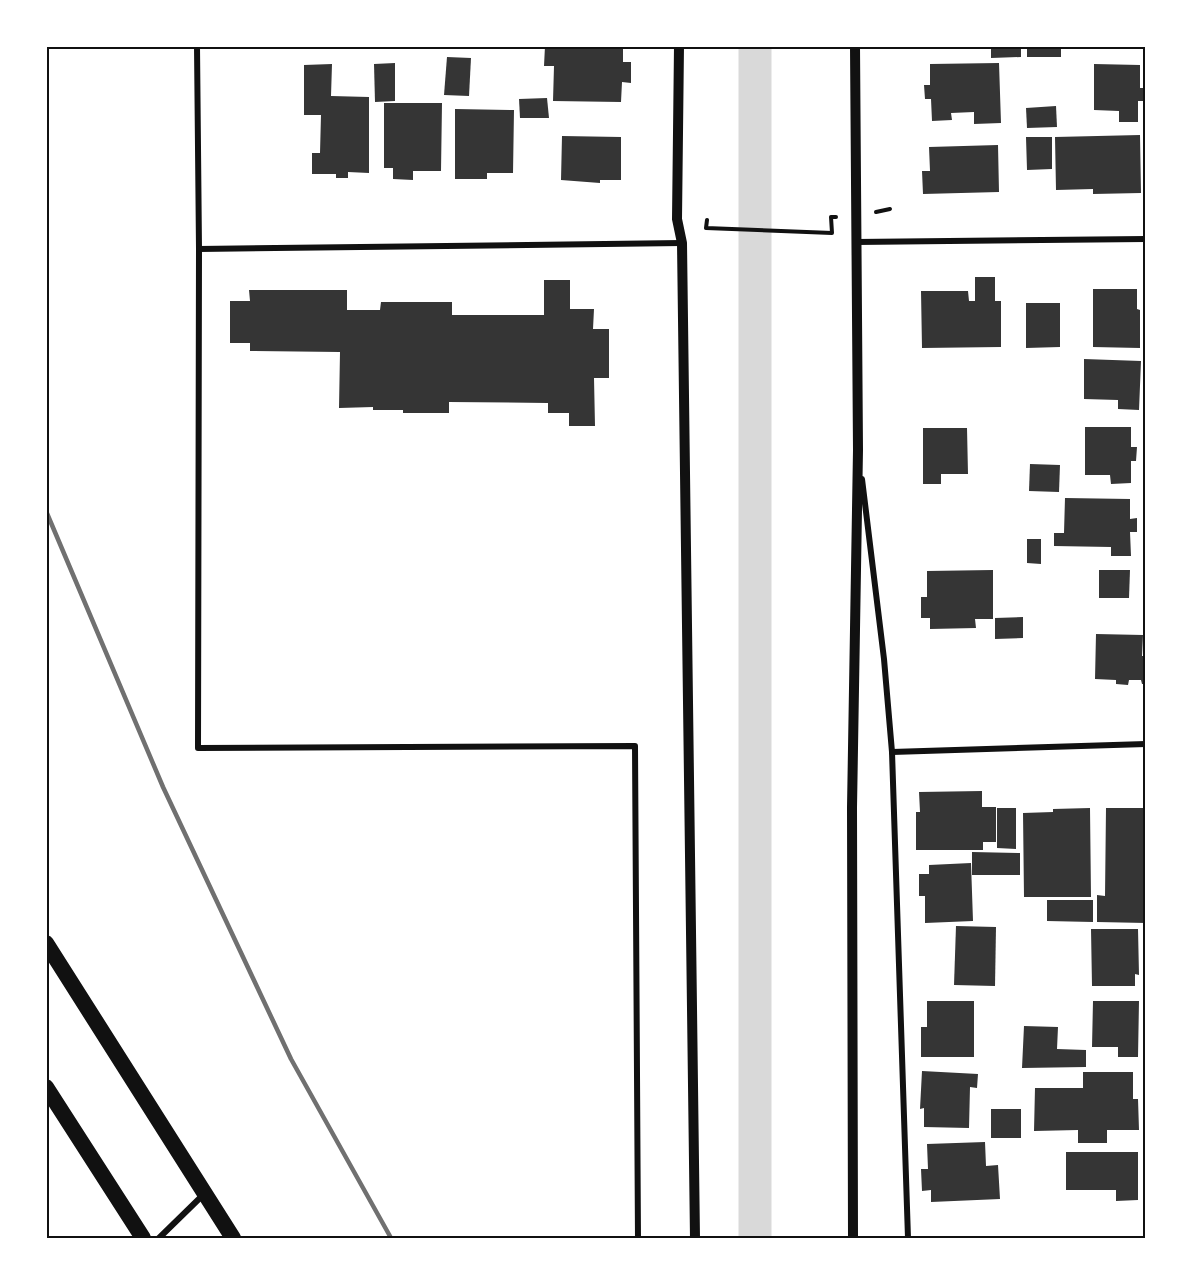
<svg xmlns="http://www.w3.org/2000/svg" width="1192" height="1285" font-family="Rubik,sans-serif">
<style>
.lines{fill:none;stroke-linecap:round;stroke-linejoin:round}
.canal{stroke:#d9d9d9;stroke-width:33}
.building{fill:#353535}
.path{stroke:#111;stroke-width:4}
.minor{stroke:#111;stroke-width:6}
.tertiary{stroke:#111;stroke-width:10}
.trunk{stroke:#111;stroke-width:16}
.rail{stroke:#707070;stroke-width:4.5}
.neatline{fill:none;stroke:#111;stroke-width:2}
</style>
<rect width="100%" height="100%" fill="#fff"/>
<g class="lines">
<path class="canal" d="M 755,1238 L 755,46"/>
</g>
<g class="building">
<path d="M 545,46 L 623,46 L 623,62 L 631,62 L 631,83 L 622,82 L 621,102 L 553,101 L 554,66 L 544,66 Z"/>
<path d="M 991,46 L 1021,46 L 1021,57 L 991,58 Z"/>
<rect x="1027" y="46" width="34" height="11"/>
<path d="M 447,57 L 471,58 L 469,96 L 444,95 Z"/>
<path d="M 395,63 L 395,101 L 375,102 L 374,64 Z"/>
<path d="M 999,63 L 1001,123 L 974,124 L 974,112 L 951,113 L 952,120 L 932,121 L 931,99 L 925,99 L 924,85 L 930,85 L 930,64 Z"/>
<path d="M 332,64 L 331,96 L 369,97 L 369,173 L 348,172 L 348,178 L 336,178 L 336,174 L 312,174 L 312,153 L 320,153 L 321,115 L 304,115 L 304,65 Z"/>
<path d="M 1094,64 L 1140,65 L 1140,88 L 1144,88 L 1143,101 L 1138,101 L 1138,122 L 1119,122 L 1119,111 L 1094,110 Z"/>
<path d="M 547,98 L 549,118 L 520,118 L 519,99 Z"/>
<path d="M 384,103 L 442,103 L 441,171 L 413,171 L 413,180 L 393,179 L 393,168 L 384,168 Z"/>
<path d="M 1056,106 L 1057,127 L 1027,128 L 1026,108 Z"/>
<path d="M 455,109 L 514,110 L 513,173 L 487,173 L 487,179 L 455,179 Z"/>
<path d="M 1140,135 L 1141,193 L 1093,194 L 1093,189 L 1056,190 L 1055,137 Z"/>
<path d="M 562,136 L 621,137 L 621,180 L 600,180 L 600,183 L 561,180 Z"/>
<path d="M 1026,137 L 1052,137 L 1052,169 L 1027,170 Z"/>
<path d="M 998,145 L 999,192 L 923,194 L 922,171 L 930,171 L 929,147 Z"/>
<path d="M 975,277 L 995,277 L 995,301 L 1001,301 L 1001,347 L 922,348 L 921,291 L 968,291 L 969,301 L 975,301 Z"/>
<path d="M 544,280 L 570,280 L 570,309 L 594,309 L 593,329 L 609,329 L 609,378 L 594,378 L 595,426 L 569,426 L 569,413 L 548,413 L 548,403 L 449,402 L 449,413 L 403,413 L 403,410 L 373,410 L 373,407 L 339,408 L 340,352 L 250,351 L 250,343 L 230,343 L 230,301 L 250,301 L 249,290 L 347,290 L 347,310 L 380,310 L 381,302 L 452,302 L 452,315 L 544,315 Z"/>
<path d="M 1093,289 L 1137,289 L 1137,309 L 1140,310 L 1140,348 L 1093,347 Z"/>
<path d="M 1026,303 L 1060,303 L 1060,347 L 1026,348 Z"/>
<path d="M 1084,359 L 1141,361 L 1139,410 L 1118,409 L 1118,400 L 1084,399 Z"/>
<path d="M 1085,427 L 1131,427 L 1131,447 L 1137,447 L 1136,461 L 1131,461 L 1131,483 L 1111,484 L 1110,475 L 1085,475 Z"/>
<path d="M 923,428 L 967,428 L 968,474 L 941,474 L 941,484 L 923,484 Z"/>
<path d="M 1030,464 L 1060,465 L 1059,492 L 1029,491 Z"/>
<path d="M 1065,498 L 1130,499 L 1130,519 L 1137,518 L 1137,532 L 1130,532 L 1131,556 L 1111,556 L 1111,547 L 1054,546 L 1054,533 L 1064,533 Z"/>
<path d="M 1027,539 L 1041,539 L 1041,564 L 1027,563 Z"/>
<path d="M 993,570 L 993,619 L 975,619 L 976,628 L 930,629 L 930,618 L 921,618 L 921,597 L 927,597 L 927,571 Z"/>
<path d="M 1099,570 L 1130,570 L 1129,598 L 1099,598 Z"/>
<path d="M 1023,617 L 1023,638 L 995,639 L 995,618 Z"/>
<path d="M 1096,634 L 1143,635 L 1142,656 L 1146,656 L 1146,684 L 1142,684 L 1141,680 L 1129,680 L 1128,685 L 1116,684 L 1116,680 L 1095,679 Z"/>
<path d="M 982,791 L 982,807 L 996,807 L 996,842 L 983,842 L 983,850 L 916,850 L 916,812 L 920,812 L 919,792 Z"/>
<path d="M 997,808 L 1016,808 L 1016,849 L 997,848 Z"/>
<path d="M 1090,808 L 1091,897 L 1024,897 L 1023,813 L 1053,812 L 1053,809 Z"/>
<path d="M 1106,808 L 1146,808 L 1146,923 L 1097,922 L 1097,895 L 1105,896 Z"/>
<path d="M 972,852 L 1020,853 L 1020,875 L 972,875 Z"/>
<path d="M 971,863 L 973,921 L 925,923 L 925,896 L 919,896 L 919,874 L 929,874 L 929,865 Z"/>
<path d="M 1047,900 L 1093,900 L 1093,922 L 1047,921 Z"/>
<path d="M 956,926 L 996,927 L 995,986 L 954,985 Z"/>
<path d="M 1091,929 L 1138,929 L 1139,975 L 1135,974 L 1135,986 L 1092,986 Z"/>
<path d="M 927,1001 L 974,1001 L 974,1057 L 921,1057 L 921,1027 L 927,1027 Z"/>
<path d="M 1093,1001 L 1139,1001 L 1138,1057 L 1118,1057 L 1118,1047 L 1092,1047 Z"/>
<path d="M 1024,1026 L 1058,1027 L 1057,1049 L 1086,1050 L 1086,1067 L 1022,1068 Z"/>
<path d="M 922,1071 L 978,1074 L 977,1088 L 970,1087 L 969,1128 L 924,1127 L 924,1108 L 920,1109 Z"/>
<path d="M 1083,1072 L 1133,1072 L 1133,1099 L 1138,1099 L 1139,1130 L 1107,1130 L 1107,1143 L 1078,1143 L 1078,1130 L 1034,1131 L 1035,1088 L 1083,1088 Z"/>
<rect x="991" y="1109" width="30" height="29"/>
<path d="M 985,1142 L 986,1166 L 998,1165 L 1000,1199 L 931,1202 L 931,1190 L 922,1191 L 921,1169 L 928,1169 L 927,1144 Z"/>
<path d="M 1066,1152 L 1138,1152 L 1138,1200 L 1116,1201 L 1116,1190 L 1066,1190 Z"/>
</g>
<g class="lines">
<g class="path">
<path d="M 876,212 L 890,209"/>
<path d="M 707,220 L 706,228 L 832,233 L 831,217 L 836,217"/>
</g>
<g class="minor">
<path d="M 197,46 L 199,249 L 198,748 L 635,746 L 638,1238"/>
<path d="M 856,242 L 1146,239"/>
<path d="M 199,249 L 682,243"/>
<path d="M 862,479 L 884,659 L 892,752 L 908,1238"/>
<path d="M 892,752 L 1146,744"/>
<path d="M 159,1238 L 203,1195"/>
</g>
<g class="tertiary">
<path d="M 679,46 L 677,219 L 682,243 L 695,1238"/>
<path d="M 853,1238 L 852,808 L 858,450 L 855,46"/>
</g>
<g class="trunk">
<path d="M 46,943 L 233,1238"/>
<path d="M 46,1087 L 143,1238"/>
</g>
<path class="rail" d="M 46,511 L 163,787 L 291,1059 L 391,1238"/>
</g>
<rect width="1192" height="1285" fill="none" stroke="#ffffff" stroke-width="96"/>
<rect x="48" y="48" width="1096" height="1189" class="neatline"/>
</svg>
